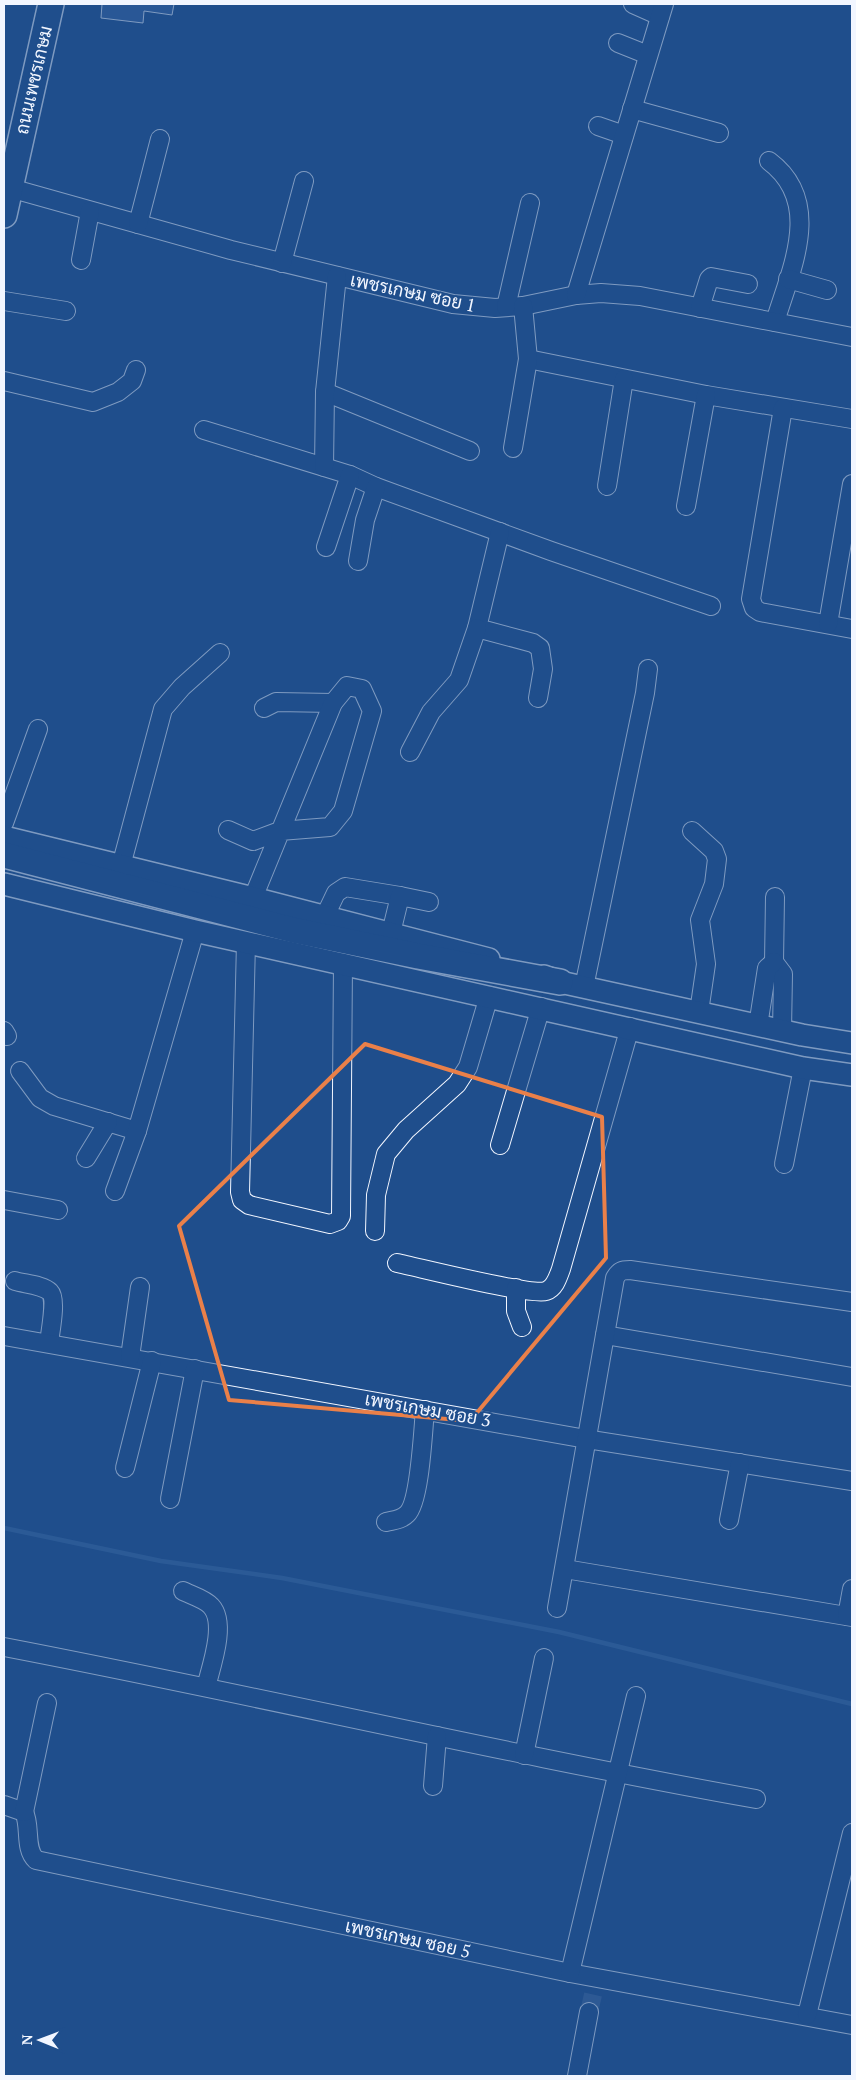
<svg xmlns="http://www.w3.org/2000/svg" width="856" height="2080" font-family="'PT Serif',Sarabun,serif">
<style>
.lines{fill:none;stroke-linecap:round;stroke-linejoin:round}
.stream{stroke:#3b69a3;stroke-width:4.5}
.building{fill:#3563a3;stroke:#f2f6ff}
.minor-tunnel{stroke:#3f679d;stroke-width:18;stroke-dasharray:18 9;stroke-linecap:butt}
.minor-casing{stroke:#f2f6ff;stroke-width:20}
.major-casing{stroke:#f2f6ff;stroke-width:24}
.highway-casing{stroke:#f2f6ff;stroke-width:28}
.minor{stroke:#1f4e8c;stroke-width:18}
.major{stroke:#1f4e8c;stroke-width:21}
.highway{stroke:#1f4e8c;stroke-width:25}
.marked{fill:none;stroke:#ea8049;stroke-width:4;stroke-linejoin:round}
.labels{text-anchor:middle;stroke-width:4;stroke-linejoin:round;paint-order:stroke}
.street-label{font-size:18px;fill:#f2f6ff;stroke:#1f4e8c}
</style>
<rect width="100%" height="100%" fill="#1f4e8c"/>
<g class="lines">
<path class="stream" d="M 4,1528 L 161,1561 L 282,1578 L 559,1632 L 852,1704"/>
</g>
<path class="building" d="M 102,4 L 174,4 L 172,15 L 144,11 L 143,23 L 101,18 Z"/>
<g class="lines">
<path class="minor-tunnel" d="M 589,2012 L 595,1986"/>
<g class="minor-casing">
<g id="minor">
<path d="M 633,4 L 660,16"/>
<path d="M 618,43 L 648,55"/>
<path d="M 632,109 L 719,133"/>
<path d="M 598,126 L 624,135"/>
<path d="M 769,161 C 824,202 791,269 775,322"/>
<path d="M 10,188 L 231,250 L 453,304 L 495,308 L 523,306 L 576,295 L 601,293 L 640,296 L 852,337"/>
<path d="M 138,224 L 160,139"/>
<path d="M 81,260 L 90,211"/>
<path d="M 282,263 L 304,181"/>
<path d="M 788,279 L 827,290"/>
<path d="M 576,295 L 664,4"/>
<path d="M 4,301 L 66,311"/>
<path d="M 506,307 L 530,203"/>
<path d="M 700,308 L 709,279 L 711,277 L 748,284"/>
<path d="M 528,359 L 706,395 L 852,419"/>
<path d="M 4,381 L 93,402 L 118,392 L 132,381 L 136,370"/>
<path d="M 325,392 L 470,451"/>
<path d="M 783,408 L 751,599 L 754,608 L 760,612 L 852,629"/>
<path d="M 204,430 L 350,475 L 376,487 L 551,551 L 711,606"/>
<path d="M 513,448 L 528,359 L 523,306"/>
<path d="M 324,467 L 325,392 L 337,276"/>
<path d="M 607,486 L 624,379"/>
<path d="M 686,506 L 706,395"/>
<path d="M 500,532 L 477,628 L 533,643 L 540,648 L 543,669 L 538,698"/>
<path d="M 326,547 L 350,475"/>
<path d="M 358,561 L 365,520 L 376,487"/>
<path d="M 828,624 L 852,484"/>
<path d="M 264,708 L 276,702 L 333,703"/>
<path d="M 410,752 L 431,712 L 459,680 L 477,628"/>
<path d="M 4,823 L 38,729"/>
<path d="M 228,830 L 253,841 L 280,831 L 330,827 L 343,811 L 372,711 L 362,689 L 347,686 L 333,703 L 253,898"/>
<path d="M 692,831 L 714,851 L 717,859 L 714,884 L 700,920 L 706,964 L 699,1012"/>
<path d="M 121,866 L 163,709 L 182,687 L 220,653"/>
<path d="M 775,897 L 774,962 L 783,974 L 782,1031"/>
<path d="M 325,916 L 336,893 L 345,887 L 400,896"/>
<path d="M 391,933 L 400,896 L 429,902"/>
<path d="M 246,942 L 240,1192 L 242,1200 L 249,1205 L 330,1224 L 338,1221 L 341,1216 L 343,963"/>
<path d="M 584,987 L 645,693 L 648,669"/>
<path d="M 758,1026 L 767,968 L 774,962"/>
<path d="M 4,1031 L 7,1036"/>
<path d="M 20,1071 L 40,1098 L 54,1106 L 137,1131"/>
<path d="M 500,1145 L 541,1007"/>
<path d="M 86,1158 L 108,1122"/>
<path d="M 784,1164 L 803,1068"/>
<path d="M 115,1191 L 137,1131 L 195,931"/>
<path d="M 4,1200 L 58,1210"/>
<path d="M 375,1231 L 376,1195 L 386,1154 L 406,1130 L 457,1084 L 468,1067 L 489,996"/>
<path d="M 397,1263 C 421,1268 531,1296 546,1291 C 555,1288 558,1277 561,1269 L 630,1027"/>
<path d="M 15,1281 C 25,1284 43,1285 50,1292 C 57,1299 50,1333 49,1343"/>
<path d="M 516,1288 L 516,1311 L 522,1327"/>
<path d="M 605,1335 L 852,1377"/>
<path d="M 4,1336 L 586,1439 L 852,1481"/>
<path d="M 130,1357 L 140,1287"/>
<path d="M 125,1468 L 152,1361"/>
<path d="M 170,1499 L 195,1369"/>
<path d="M 729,1520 L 740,1463"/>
<path d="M 386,1522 C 394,1520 401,1520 407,1514 C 420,1502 423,1430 425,1410"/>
<path d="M 565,1569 L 852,1617"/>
<path d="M 183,1591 C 191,1595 205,1599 211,1606 C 227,1623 211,1667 206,1687"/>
<path d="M 557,1608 L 615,1278 C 619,1271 622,1270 630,1270 L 852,1302"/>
<path d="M 847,1616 L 852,1589"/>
<path d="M 4,1647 C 255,1695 504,1754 756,1799"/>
<path d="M 524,1755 L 544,1658"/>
<path d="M 433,1786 L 437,1736"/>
<path d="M 4,1805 L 24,1812 C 31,1826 24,1849 36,1860 L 570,1973 L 852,2025"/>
<path d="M 24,1812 L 47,1703"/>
<path d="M 570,1973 L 636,1696"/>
<path d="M 807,2015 L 852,1833"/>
<path d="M 577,2076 L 589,2012"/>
</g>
</g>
<g class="major-casing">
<g id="major">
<path d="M 4,837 L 253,898 L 489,959"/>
<path d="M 4,884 L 195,931 L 803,1068 L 852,1075"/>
<path d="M 544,976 L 560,982 L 802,1035 L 852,1043"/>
</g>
</g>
<g class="highway-casing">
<g id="highway">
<path d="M 4,215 L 51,4"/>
<path d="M 4,855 L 293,930 L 418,956 L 560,982"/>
</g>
</g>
<use href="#minor" class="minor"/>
<use href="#major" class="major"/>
<use href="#highway" class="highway"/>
</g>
<path d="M0 0H856V2080H0ZM 365,1044 L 602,1117 L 606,1258 L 470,1421 L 229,1400 L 179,1226 Z" fill="#1f4e8c" fill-opacity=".55" fill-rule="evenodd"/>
<path class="marked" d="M 365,1044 L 602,1117 L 606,1258 L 470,1421 L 229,1400 L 179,1226 Z"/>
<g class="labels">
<g class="street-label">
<text transform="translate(34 80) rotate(-77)" y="6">ถนนเพชรเกษม</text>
<text transform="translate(413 293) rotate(12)" y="6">เพชรเกษม ซอย 1</text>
<text transform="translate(428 1410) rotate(10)" y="6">เพชรเกษม ซอย 3</text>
<text transform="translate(408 1939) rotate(12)" y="6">เพชรเกษม ซอย 5</text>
</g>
</g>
<rect width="856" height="2080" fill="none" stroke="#f2f6ff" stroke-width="10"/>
<g transform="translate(40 2040) rotate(271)" stroke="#1f4e8c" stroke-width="4" paint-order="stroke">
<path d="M0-4L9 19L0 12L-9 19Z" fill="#f2f6ff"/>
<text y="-8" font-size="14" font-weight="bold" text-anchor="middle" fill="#f2f6ff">N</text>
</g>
</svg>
